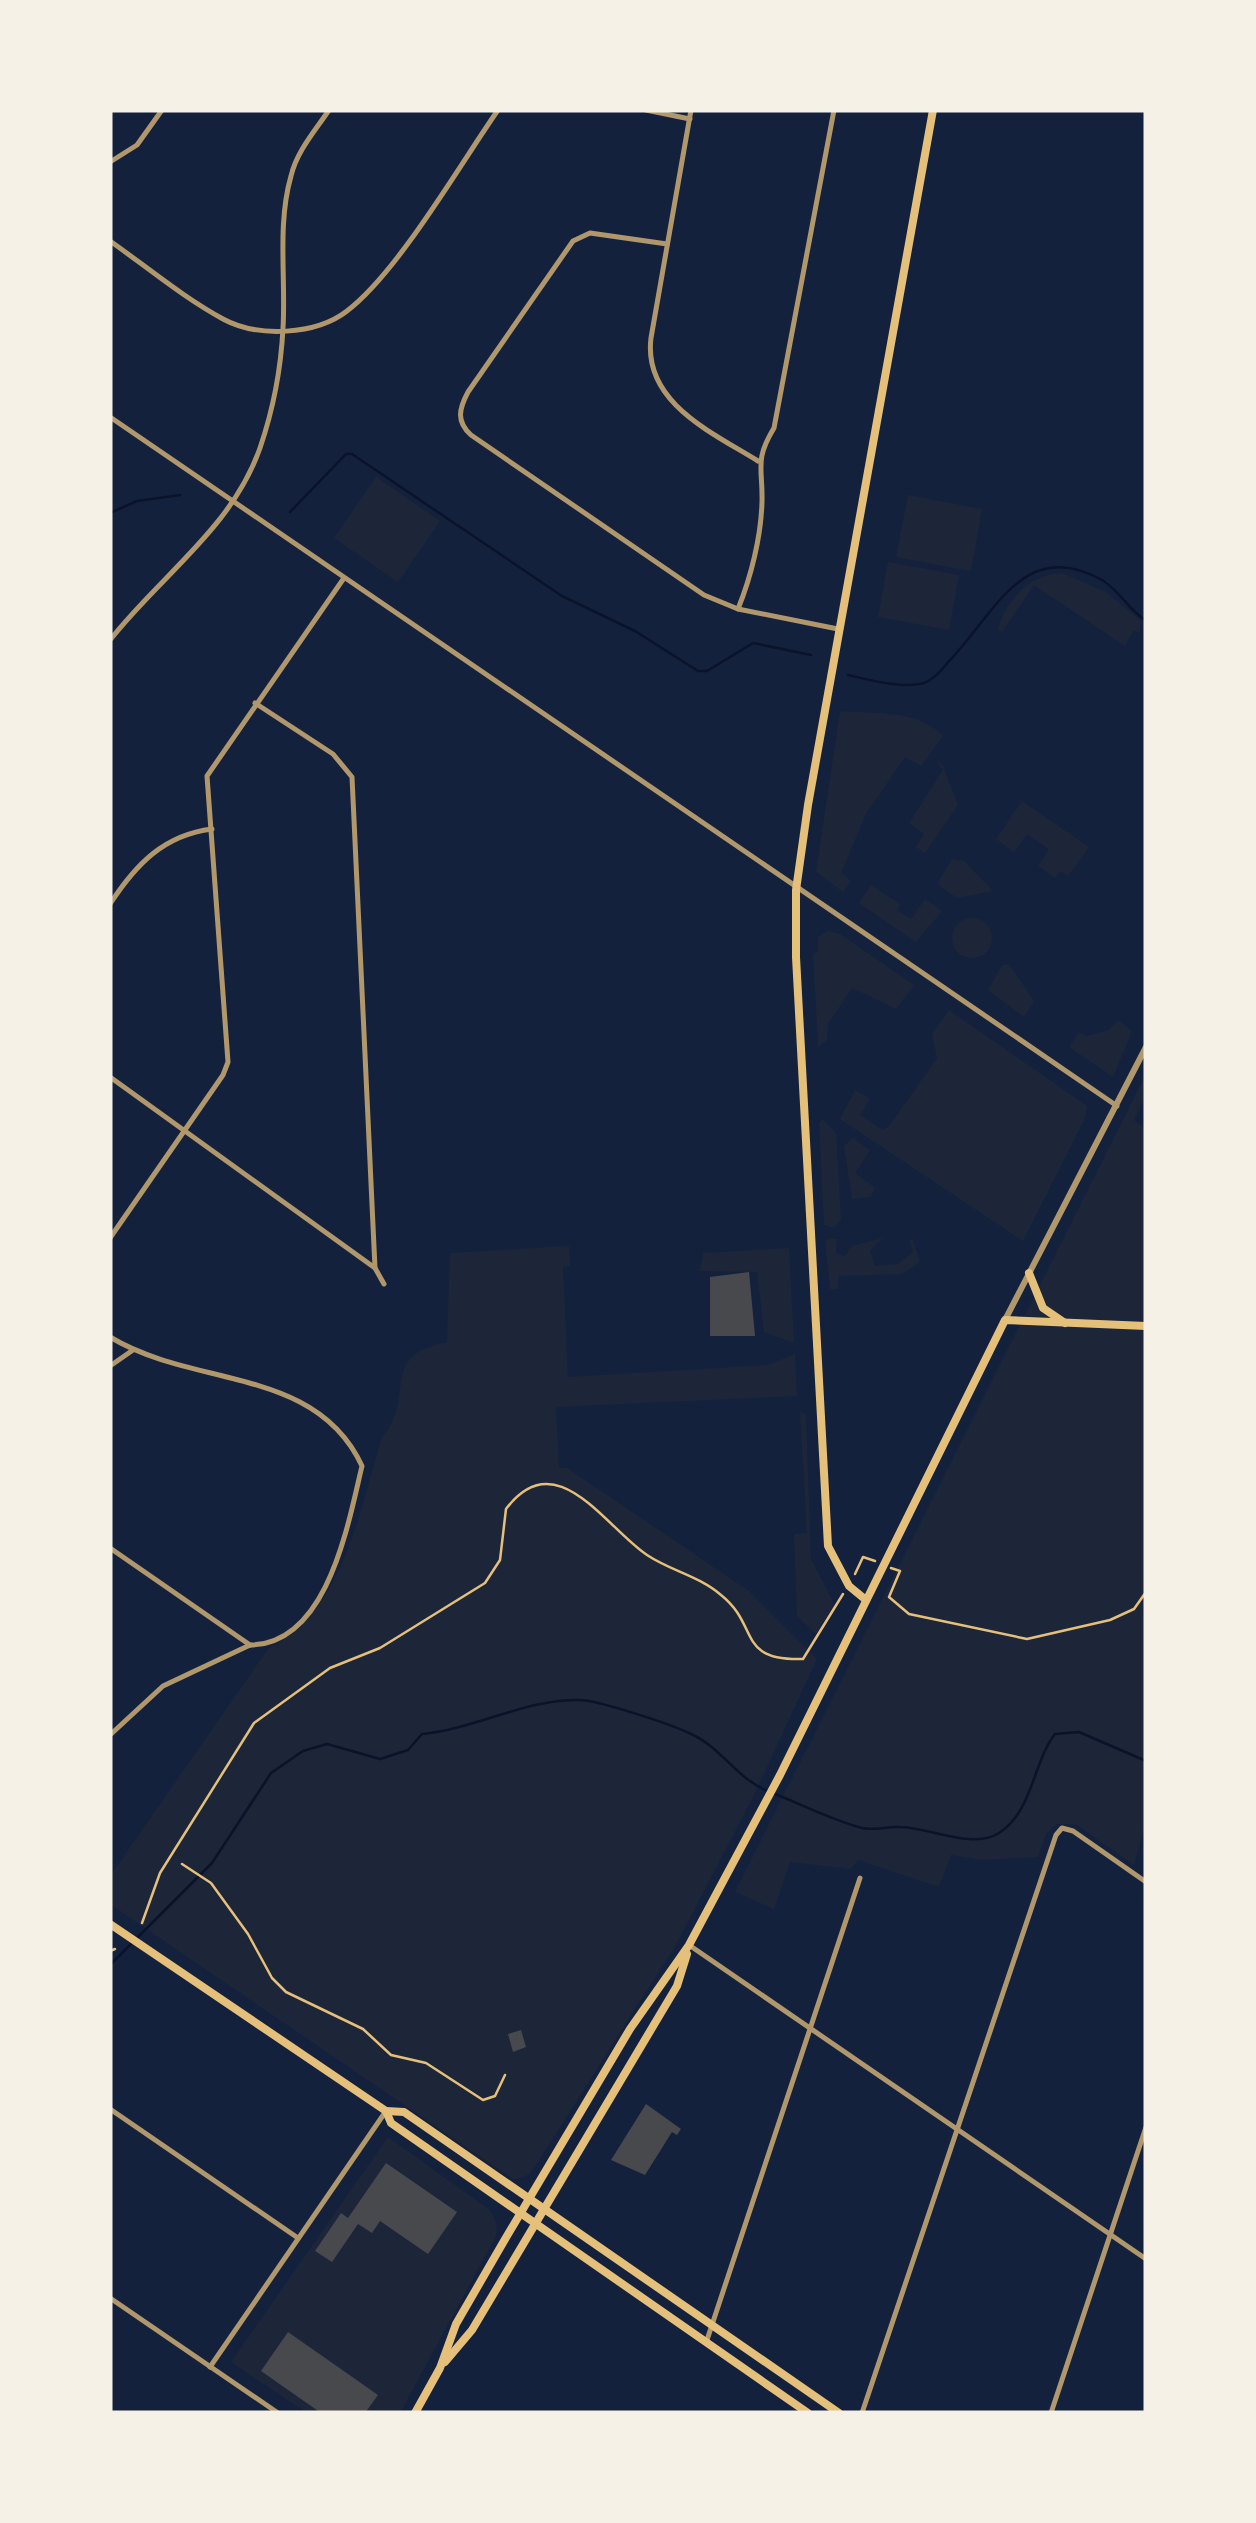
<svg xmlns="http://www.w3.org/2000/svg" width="1256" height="2523" font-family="'Roboto Serif',serif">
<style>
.green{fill:#1d2539}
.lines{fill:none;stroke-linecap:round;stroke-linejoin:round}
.stream{stroke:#0b132b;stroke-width:2.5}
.building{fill:#48494c}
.path{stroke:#e5c07b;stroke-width:2.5}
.minor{stroke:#b1986c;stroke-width:5}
.tertiary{stroke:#b1986c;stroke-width:6}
.secondary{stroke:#e5c07b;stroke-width:8}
.primary{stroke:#e5c07b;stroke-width:8}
</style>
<rect width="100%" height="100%" fill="#14213d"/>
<g class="green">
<path d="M 376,477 L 440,521 L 398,582 L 334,538 Z"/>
<path d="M 908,495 L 982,509 L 971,571 L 896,557 Z"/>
<path d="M 888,562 L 959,575 L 949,630 L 878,617 Z"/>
<path d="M 1062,573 L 1106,592 L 1141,621 L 1140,632 L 1133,631 L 1125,646 L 1034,585 L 1002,632 L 998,629 C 1007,598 1029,575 1062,573 Z"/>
<path d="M 840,711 C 874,714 918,709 943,736 L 921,766 L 905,757 L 866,814 L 841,873 L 851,881 L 843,892 L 816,872 Z"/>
<path d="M 936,760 L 943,766 L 958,805 L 925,853 L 916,847 L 924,834 L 909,823 L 943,770 Z"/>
<path d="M 1022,801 L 1089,847 L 1068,876 L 1061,871 L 1055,878 L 1038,866 L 1049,849 L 1027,834 L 1014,852 L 996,839 Z"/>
<path d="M 952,859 L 964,861 L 993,891 L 957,898 L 937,884 Z"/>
<path d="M 871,885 L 900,904 L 897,910 L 911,919 L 925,899 L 942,911 L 916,942 L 859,903 Z"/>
<circle cx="972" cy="938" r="20"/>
<path d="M 828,931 L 840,934 L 914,985 L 896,1009 L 852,988 L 828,1024 L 827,1040 L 818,1047 L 813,953 L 818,952 L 818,937 Z"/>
<path d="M 1009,964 L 1034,1001 L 1024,1017 L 988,990 L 1002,965 Z"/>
<path d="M 949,1010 L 1087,1106 L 1085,1118 L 1023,1241 L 840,1119 L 855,1090 L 870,1099 L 860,1115 L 883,1130 L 889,1126 L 937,1058 L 932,1034 Z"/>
<path d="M 1118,1020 L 1132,1031 L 1113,1077 L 1069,1047 L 1079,1032 L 1086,1036 L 1109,1030 Z"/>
<path d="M 1146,1074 L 1146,1095 L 1134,1120 L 1146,1129 L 1146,1821 L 1134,1865 L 1077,1825 L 1057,1824 L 1046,1834 L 1038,1857 L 982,1860 L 951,1855 L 939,1887 L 858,1860 L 851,1869 L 790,1862 L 774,1909 L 735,1892 Z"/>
<path d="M 823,1119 L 836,1133 L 841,1219 L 834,1228 L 824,1225 L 819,1123 Z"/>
<path d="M 853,1138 L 870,1150 L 855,1173 L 875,1188 L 871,1197 L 852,1199 L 844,1146 Z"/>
<path d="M 829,1238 L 837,1239 L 836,1253 L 845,1256 L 852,1246 L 883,1238 L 870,1250 L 875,1266 L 898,1264 L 913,1252 L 909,1239 L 913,1240 L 920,1262 L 902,1274 L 838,1276 L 838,1289 L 830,1289 L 825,1242 Z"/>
<path d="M 569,1246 L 570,1266 L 563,1267 L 568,1377 L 768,1365 L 795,1354 L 797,1396 L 556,1407 L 559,1468 L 567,1468 L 749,1591 L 817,1659 L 753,1797 L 677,1943 L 534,2168 L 528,2175 L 514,2180 L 110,1904 L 110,1876 L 268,1649 C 344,1610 359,1512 382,1437 C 418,1397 376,1356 447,1342 L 450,1253 Z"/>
<path d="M 789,1248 L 794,1343 L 764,1332 L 757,1272 L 700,1271 L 703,1253 Z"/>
<path d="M 800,1411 L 806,1415 L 811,1559 L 834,1604 L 816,1634 L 797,1616 L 794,1534 L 807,1533 Z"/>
<path d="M 388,2137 L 490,2210 L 497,2224 L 496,2236 L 400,2413 L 307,2413 L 231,2362 Z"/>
</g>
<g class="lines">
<g class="stream">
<path d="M 290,512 L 346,454 L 352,454 L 562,596 L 635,631 L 698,671 L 707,671 L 753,643 L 811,655"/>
<path d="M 110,513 L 137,501 L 180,495"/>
<path d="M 848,675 C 870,680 902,689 924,683 C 936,679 944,666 952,658 C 996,611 1025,537 1102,580 C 1119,590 1129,610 1146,621"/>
<path d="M 775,1794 C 803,1805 832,1820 862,1828 C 874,1831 888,1826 900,1827 C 928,1827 973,1850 999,1833 C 1033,1811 1033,1762 1055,1734 L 1079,1732 L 1146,1761"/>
<path d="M 110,1965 L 212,1863 L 271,1773 L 303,1751 L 327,1744 L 380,1759 L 408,1750 L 422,1734 C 475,1729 526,1699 579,1700 C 598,1700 670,1724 689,1733 C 722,1747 735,1778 768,1791"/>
</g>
</g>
<g class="building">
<path d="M 749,1272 L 755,1336 L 710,1336 L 710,1277 Z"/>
<path d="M 521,2030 L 526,2047 L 513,2052 L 508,2034 Z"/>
<path d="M 646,2104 L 681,2129 L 677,2135 L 672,2132 L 645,2175 L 611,2160 Z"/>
<path d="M 386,2163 L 457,2212 L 428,2254 L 380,2221 L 372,2233 L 358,2224 L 332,2262 L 315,2251 L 341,2213 L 348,2218 Z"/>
<path d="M 288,2332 L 378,2395 L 365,2413 L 321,2413 L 261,2371 Z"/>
</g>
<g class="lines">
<g class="path">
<path d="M 891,1568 L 900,1571 L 889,1597 L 909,1614 L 1027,1639 L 1110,1620 L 1134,1609 L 1146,1592"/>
<path d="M 855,1574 L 863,1557 L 875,1561"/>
<path d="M 182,1864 L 211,1883 L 248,1934 L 272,1978 L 286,1992 L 363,2029 L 391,2055 L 426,2063 L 483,2100 L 495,2096 L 505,2075"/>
<path d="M 142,1923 L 160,1873 L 254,1723 L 330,1668 L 380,1648 L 485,1583 L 500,1560 L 506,1509 C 556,1442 605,1527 647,1555 C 671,1571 699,1576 721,1595 C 760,1626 736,1661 803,1659 L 843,1594"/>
<path d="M 110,1951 L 115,1949"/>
</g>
<g class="minor">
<path d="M 646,110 L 690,119"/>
<path d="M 691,110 L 651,338 C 643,402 711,432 758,461"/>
<path d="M 110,162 L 137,145 L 162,110"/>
<path d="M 110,241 C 147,267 184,298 223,319 C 258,338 316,335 347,311 C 398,272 459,166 498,110"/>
<path d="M 667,244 L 590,233 L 573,241 L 468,392 C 459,409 456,421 471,435 L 704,595 L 738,609 L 838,629"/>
<path d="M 110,417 L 1117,1106"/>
<path d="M 738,609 C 751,577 761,537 762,502 C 763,468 754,461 774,428 L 834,110"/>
<path d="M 110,640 C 161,575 232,528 260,448 C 273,410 281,368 283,328 C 286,278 277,225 291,176 C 297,151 315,131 329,110"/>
<path d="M 255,703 L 333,754 L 352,777 L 375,1268 L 384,1284"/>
<path d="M 110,904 C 136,864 164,835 212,829"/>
<path d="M 110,1077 L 375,1268"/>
<path d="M 110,1238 L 223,1075 L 228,1062 L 207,776 L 344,578"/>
<path d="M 110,1337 C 194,1388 316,1366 362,1466 C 348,1524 328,1644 250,1645 L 163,1686 L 110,1735"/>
<path d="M 110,1366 L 133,1350"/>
<path d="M 110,1548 L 250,1645"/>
<path d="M 689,1945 L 1146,2259"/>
<path d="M 110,2109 L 298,2238"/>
<path d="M 110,2298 L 278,2413"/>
<path d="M 706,2343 L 860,1878"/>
<path d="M 210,2367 L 386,2111"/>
<path d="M 862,2413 L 1056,1835 L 1062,1828 L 1073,1831 L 1146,1882"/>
<path d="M 1051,2413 L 1146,2127"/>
</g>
<path class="tertiary" d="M 1005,1320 L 1146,1047"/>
<path class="secondary" d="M 866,1600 L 849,1586 L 828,1546 L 796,957 L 796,890 L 808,805 L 933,110"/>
<g class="primary">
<path d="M 1029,1273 L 1043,1308 L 1065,1323"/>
<path d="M 110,1924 L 386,2111 L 391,2123 L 808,2413"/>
<path d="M 386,2111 L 404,2112 L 839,2413"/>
<path d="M 445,2362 L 472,2330 L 677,1986 L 687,1954"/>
<path d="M 415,2413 L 440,2368 L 456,2324 L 504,2241 L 630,2029 L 689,1945 L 780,1775 L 1005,1320 L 1146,1326"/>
</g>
</g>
<rect width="1256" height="2523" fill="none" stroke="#f6f1e7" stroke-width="225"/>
</svg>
